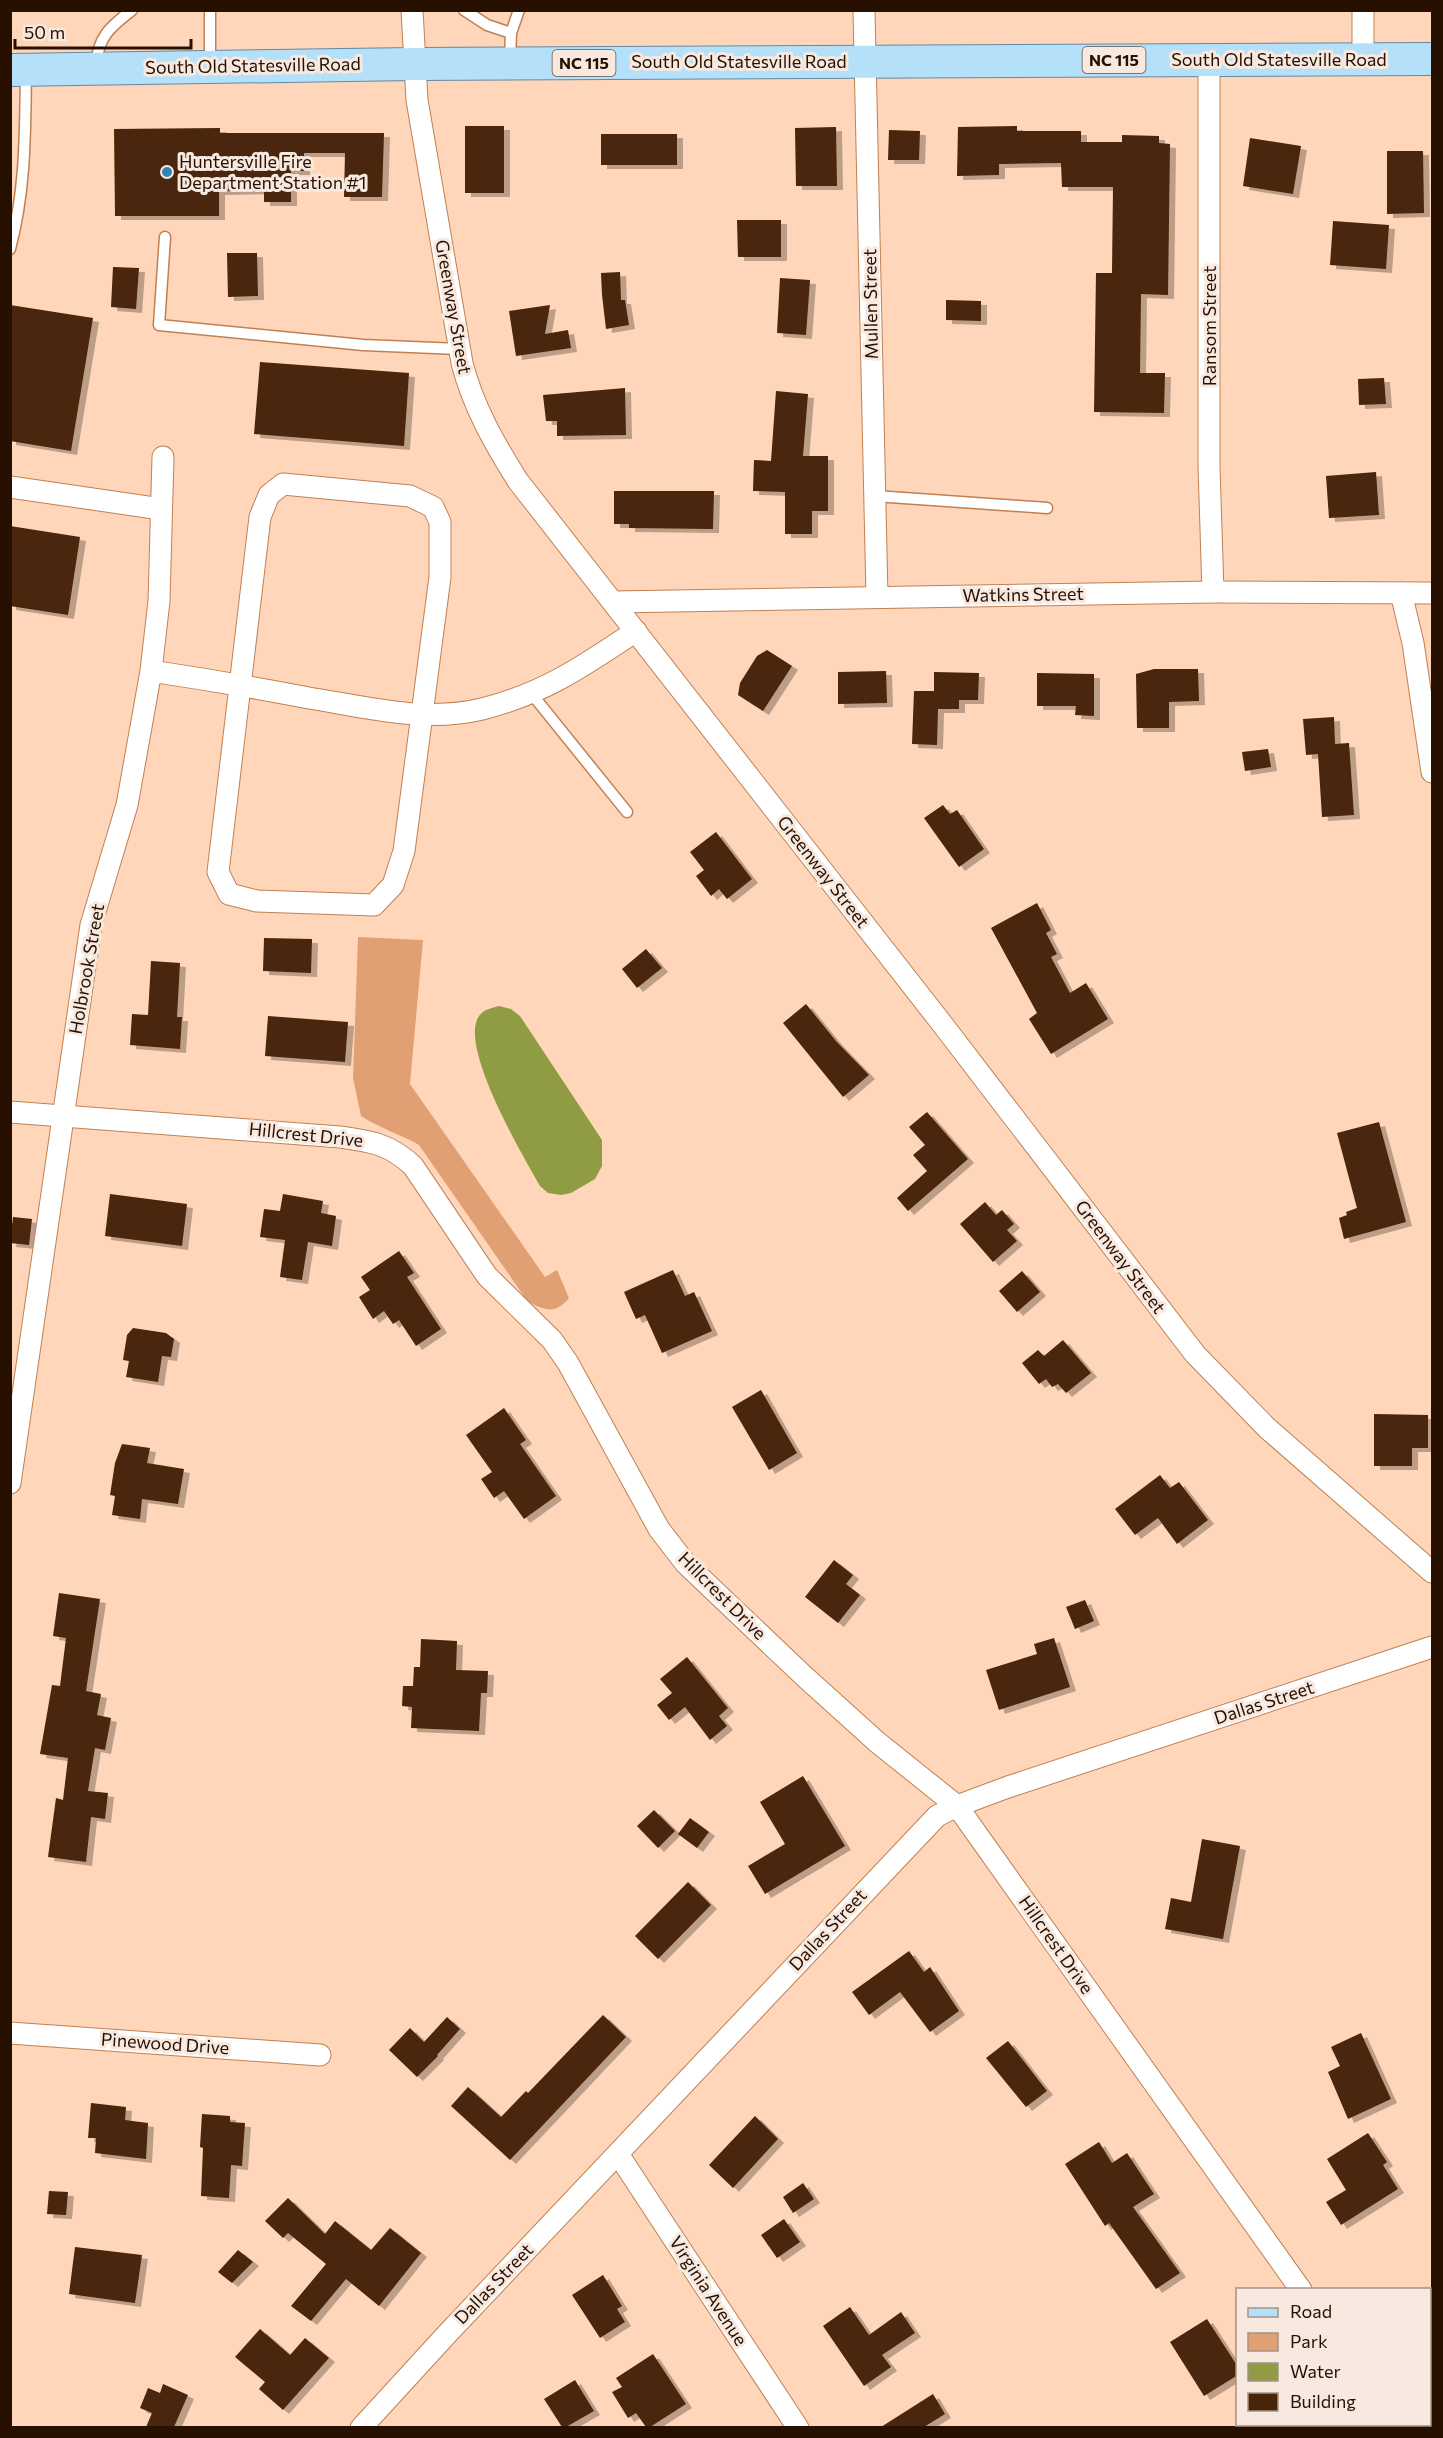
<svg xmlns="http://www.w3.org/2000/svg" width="1443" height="2438" font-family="Commissioner,sans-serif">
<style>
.green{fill:#e0a073}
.water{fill:#909c44}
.building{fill:#492507;filter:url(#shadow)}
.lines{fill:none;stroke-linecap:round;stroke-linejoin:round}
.service-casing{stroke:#bf8153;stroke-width:13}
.minor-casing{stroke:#bf8153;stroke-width:23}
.primary-casing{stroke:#638aa1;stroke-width:34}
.service{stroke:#fff;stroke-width:10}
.minor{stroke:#fff;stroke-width:21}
.primary{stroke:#b5e0fa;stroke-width:32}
.poi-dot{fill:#2c85b3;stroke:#f7e9e0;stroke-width:2}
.labels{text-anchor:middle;stroke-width:6;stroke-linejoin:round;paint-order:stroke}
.shield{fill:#f7e9e0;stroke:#665143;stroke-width:1.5}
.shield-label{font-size:16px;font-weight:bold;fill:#281000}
.street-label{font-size:18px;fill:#281000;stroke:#f7e9e0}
.poi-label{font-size:18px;fill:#281000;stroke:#f7e9e0;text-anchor:start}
</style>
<defs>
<filter id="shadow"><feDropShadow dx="6" dy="4" stdDeviation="0" flood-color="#0004"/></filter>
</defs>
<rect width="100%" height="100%" fill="#ffd6ba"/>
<path class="green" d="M 358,937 L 423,940 L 410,1084 L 545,1277 L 557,1270 L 569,1298 C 555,1315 545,1310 528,1302 L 419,1145 C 400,1134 379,1128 361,1116 L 353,1078 Z"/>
<path class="water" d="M 499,1006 L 511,1009 L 520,1016 L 602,1140 L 602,1166 L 595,1179 L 571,1193 L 561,1195 L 548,1193 L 540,1186 C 523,1156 458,1046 479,1016 C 484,1009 492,1008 499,1006 Z"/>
<g class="building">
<rect x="465" y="126" width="39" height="67"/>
<path d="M 1017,126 L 1017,131 L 1081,131 L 1081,142 L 1122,142 L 1122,135 L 1159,136 L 1159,143 L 1170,144 L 1168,295 L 1141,294 L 1140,373 L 1165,373 L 1164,413 L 1094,412 L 1096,273 L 1112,273 L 1113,187 L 1062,187 L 1061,163 L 999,164 L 999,175 L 957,176 L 958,127 Z"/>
<path d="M 836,127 L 837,186 L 796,186 L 795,128 Z"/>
<path d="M 220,128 L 220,133 L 384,133 L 382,197 L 344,197 L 345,153 L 304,153 L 304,171 L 291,171 L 291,202 L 264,202 L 264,190 L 219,191 L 219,216 L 115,216 L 114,129 Z"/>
<path d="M 889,130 L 920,131 L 919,160 L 888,160 Z"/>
<rect x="601" y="134" width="76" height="31"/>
<path d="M 1250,138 L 1301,146 L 1293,194 L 1243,186 Z"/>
<path d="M 1387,151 L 1423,151 L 1424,213 L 1387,214 Z"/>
<path d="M 737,220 L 781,220 L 781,257 L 738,257 Z"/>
<path d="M 1333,221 L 1389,225 L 1386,269 L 1330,265 Z"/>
<path d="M 227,253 L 257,253 L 258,296 L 228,297 Z"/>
<path d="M 113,267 L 139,268 L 136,309 L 111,307 Z"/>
<path d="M 620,272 L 621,300 L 625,300 L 629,325 L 606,329 L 602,295 L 601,273 Z"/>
<path d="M 780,278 L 810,280 L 806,335 L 777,333 Z"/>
<path d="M 946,300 L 981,301 L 981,321 L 946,320 Z"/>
<path d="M 10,305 L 93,318 L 71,451 L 10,441 Z"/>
<path d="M 550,305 L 545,334 L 568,330 L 571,348 L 516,356 L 509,311 Z"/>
<path d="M 260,362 L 409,373 L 404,446 L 254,434 Z"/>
<path d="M 1384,378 L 1386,404 L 1359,405 L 1358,379 Z"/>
<path d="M 625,388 L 626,435 L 557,436 L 557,421 L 546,421 L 543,395 Z"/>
<path d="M 776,391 L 808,394 L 803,456 L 828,456 L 828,511 L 812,511 L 812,534 L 785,534 L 785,492 L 753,491 L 754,460 L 771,461 Z"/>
<path d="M 1376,472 L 1379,515 L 1329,518 L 1326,476 Z"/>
<path d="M 614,491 L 714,491 L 713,529 L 629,528 L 629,524 L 614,524 Z"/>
<path d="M 10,526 L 80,537 L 68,615 L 10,606 Z"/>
<path d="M 767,650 L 792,666 L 763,711 L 738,695 L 740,683 L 757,656 Z"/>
<path d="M 1154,669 L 1198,669 L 1199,701 L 1169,702 L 1169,728 L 1137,728 L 1136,674 Z"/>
<path d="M 886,671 L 887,703 L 838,704 L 838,672 Z"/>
<path d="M 934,672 L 979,673 L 978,700 L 959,700 L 959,709 L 938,709 L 937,745 L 912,744 L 914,691 L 934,691 Z"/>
<path d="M 1037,673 L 1094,674 L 1094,716 L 1075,715 L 1076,706 L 1037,706 Z"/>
<path d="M 1334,717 L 1335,744 L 1349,743 L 1354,815 L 1322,817 L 1318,754 L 1306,755 L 1303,719 Z"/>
<path d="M 1268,749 L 1271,767 L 1245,771 L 1242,752 Z"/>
<path d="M 943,805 L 950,814 L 957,810 L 984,849 L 959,867 L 924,818 Z"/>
<path d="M 716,832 L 752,879 L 727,899 L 719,889 L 711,896 L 696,876 L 704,870 L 690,852 Z"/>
<path d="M 1037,903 L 1051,930 L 1046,933 L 1057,954 L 1051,957 L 1070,993 L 1086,983 L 1108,1019 L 1051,1054 L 1029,1019 L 1037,1013 L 991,928 Z"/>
<path d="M 264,938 L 312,939 L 311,973 L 263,971 Z"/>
<path d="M 646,949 L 662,968 L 637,988 L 622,969 Z"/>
<path d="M 151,961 L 180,963 L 177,1017 L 182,1017 L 180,1049 L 130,1045 L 132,1014 L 148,1015 Z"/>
<path d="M 806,1004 L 836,1041 L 869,1075 L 843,1097 L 783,1023 Z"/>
<path d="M 268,1016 L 348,1022 L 345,1062 L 265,1056 Z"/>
<path d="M 927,1112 L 968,1159 L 908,1211 L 897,1198 L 927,1171 L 913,1155 L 925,1145 L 909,1127 Z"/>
<path d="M 1379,1122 L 1406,1222 L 1344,1239 L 1339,1218 L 1347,1215 L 1346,1212 L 1357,1208 L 1337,1133 Z"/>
<path d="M 110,1194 L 187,1204 L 182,1246 L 105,1236 Z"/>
<path d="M 283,1194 L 323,1201 L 321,1213 L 336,1216 L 332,1246 L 308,1242 L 302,1280 L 280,1277 L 285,1240 L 260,1237 L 264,1209 L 280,1211 Z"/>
<path d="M 985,1202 L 996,1215 L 1002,1210 L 1014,1224 L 1007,1230 L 1017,1241 L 993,1262 L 960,1224 Z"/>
<path d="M 13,1217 L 32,1219 L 29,1245 L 10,1243 Z"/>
<path d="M 399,1251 L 414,1273 L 407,1277 L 441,1329 L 416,1346 L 399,1320 L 393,1324 L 384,1311 L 373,1319 L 359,1297 L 370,1290 L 361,1277 Z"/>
<path d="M 673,1270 L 685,1296 L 694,1292 L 712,1331 L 662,1353 L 645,1315 L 636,1319 L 624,1292 Z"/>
<path d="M 1022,1271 L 1040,1292 L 1017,1312 L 999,1291 Z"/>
<path d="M 133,1328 L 166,1333 L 174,1339 L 171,1357 L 162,1356 L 158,1382 L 126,1377 L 129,1361 L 123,1360 L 127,1335 Z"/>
<path d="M 1063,1340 L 1091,1373 L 1066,1393 L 1058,1384 L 1052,1387 L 1046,1379 L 1039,1384 L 1022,1363 L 1038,1350 L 1044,1356 Z"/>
<path d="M 761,1390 L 797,1453 L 769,1470 L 732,1407 Z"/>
<path d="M 504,1408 L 526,1440 L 520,1444 L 556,1496 L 524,1519 L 504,1491 L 494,1498 L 481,1479 L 492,1472 L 466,1435 Z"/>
<path d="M 1374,1414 L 1428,1415 L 1428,1448 L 1412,1448 L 1412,1466 L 1374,1466 Z"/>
<path d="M 122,1444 L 150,1448 L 147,1463 L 184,1469 L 178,1504 L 142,1499 L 140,1519 L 112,1515 L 115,1496 L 110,1495 L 115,1463 Z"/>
<path d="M 1160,1475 L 1170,1488 L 1179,1482 L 1208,1520 L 1177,1544 L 1158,1518 L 1135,1535 L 1115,1509 Z"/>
<path d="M 834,1560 L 853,1575 L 846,1584 L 860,1595 L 838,1623 L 805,1597 Z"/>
<path d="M 59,1593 L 100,1599 L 86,1691 L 101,1694 L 97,1715 L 111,1718 L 105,1750 L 95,1748 L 88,1791 L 108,1793 L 105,1819 L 91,1817 L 86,1862 L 48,1857 L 56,1798 L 63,1800 L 68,1758 L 40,1754 L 52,1685 L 60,1686 L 66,1638 L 53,1636 Z"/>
<path d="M 1085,1600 L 1094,1621 L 1075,1629 L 1066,1607 Z"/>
<path d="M 1054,1638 L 1070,1687 L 999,1710 L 986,1670 L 1037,1654 L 1034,1644 Z"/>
<path d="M 421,1639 L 457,1641 L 456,1670 L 488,1671 L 487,1693 L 481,1693 L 479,1731 L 411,1728 L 412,1707 L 402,1706 L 403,1686 L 413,1686 L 414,1667 L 420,1667 Z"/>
<path d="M 687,1657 L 728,1708 L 719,1716 L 727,1726 L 710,1740 L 685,1707 L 669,1720 L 657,1705 L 672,1693 L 660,1679 Z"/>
<path d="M 803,1776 L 845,1846 L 765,1894 L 748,1866 L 785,1844 L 760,1802 Z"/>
<path d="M 654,1810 L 675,1831 L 658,1848 L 637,1826 Z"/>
<path d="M 690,1818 L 709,1832 L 697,1848 L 678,1834 Z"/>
<path d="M 1202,1839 L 1240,1846 L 1223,1939 L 1165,1929 L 1171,1898 L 1191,1902 Z"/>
<path d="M 688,1882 L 711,1905 L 658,1959 L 635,1936 Z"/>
<path d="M 909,1951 L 924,1972 L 930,1967 L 959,2011 L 930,2032 L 900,1992 L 869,2015 L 852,1992 Z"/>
<path d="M 603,2015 L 626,2037 L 510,2160 L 451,2106 L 468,2087 L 501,2117 L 526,2091 L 528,2093 Z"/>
<path d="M 447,2017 L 460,2029 L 437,2055 L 438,2056 L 417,2077 L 389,2050 L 410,2028 L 424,2042 Z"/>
<path d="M 1361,2033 L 1391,2099 L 1348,2119 L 1328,2072 L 1340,2066 L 1331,2047 Z"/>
<path d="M 1008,2041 L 1047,2091 L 1026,2107 L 986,2058 Z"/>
<path d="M 91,2103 L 126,2107 L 125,2120 L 148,2123 L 146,2159 L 95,2153 L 96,2138 L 88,2138 Z"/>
<path d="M 202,2114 L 230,2116 L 230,2122 L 245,2123 L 242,2166 L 231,2165 L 229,2198 L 201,2196 L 203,2148 L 200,2147 Z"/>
<path d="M 755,2116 L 778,2139 L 733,2188 L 709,2165 Z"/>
<path d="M 1368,2133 L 1387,2162 L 1383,2165 L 1398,2189 L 1341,2225 L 1326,2202 L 1346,2190 L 1327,2159 Z"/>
<path d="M 1099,2142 L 1112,2163 L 1127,2153 L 1154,2194 L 1133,2207 L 1180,2273 L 1156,2289 L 1109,2223 L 1105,2226 L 1065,2164 Z"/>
<path d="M 803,2183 L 814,2199 L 793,2213 L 783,2197 Z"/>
<path d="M 49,2191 L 68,2192 L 66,2215 L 47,2214 Z"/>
<path d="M 288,2198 L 325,2234 L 335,2221 L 371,2250 L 390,2228 L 421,2253 L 379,2306 L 346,2279 L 311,2321 L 291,2306 L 326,2264 L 288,2233 L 283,2238 L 265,2221 Z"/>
<path d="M 784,2219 L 800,2242 L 777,2258 L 761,2235 Z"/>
<path d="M 75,2247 L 142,2255 L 135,2303 L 69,2294 Z"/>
<path d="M 238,2250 L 253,2262 L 232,2283 L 218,2272 Z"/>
<path d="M 603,2275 L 622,2306 L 617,2309 L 625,2322 L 600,2338 L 572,2295 Z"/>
<path d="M 850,2307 L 869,2335 L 901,2312 L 915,2333 L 882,2355 L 891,2367 L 864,2386 L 823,2326 Z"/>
<path d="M 1207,2319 L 1238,2367 L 1238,2375 L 1204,2396 L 1170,2342 Z"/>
<path d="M 260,2329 L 290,2355 L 305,2338 L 329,2358 L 283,2410 L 259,2389 L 265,2382 L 235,2357 Z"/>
<path d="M 653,2354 L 686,2404 L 650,2427 L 646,2427 L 636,2413 L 628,2418 L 612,2392 L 622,2387 L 616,2378 Z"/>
<path d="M 575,2380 L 594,2411 L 566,2427 L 562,2427 L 544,2399 Z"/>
<path d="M 163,2384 L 188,2395 L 174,2427 L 146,2427 L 152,2413 L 140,2408 L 148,2388 L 160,2393 Z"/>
<path d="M 933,2394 L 945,2414 L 924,2427 L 881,2427 Z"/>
</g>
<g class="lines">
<g class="service-casing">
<g id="service">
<path d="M 210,10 L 210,65"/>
<path d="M 464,10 L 487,25 L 511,33"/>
<path d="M 510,60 L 511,33 L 519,10"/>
<path d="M 96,65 C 98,37 110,27 132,10"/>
<path d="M 165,237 L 159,325 L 363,345 L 459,349"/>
<path d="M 10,249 C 26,189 25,132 26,71"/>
<path d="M 875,496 L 1047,508"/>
<path d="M 531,693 L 627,812"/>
</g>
</g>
<g class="minor-casing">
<g id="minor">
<path d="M 412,10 L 417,100 L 462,363 C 473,406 494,443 518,481 L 943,1025 L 1195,1354 L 1267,1428 L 1432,1572"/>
<path d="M 864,10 L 877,597"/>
<path d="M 1363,10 L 1363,59"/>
<path d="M 1209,60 L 1209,466 L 1213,592"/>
<path d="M 283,484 L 410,496 L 433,507 L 440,522 L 440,577 L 404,851 L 393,885 L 374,905 L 257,901 L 229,894 L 218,872 L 260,517 L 269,495 Z"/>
<path d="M 10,487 L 161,509"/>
<path d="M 1401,593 L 1413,643 L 1432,772"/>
<path d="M 614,602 L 1213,592 L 1432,593"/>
<path d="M 151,671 C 204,679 257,688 309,698 C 365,707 425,723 482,709 C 543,694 584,666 636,631"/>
<path d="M 10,1112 L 340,1137 C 370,1141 390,1144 413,1166 L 487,1276 L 552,1340 L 568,1363 L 659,1529 L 686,1564 L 805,1677 L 877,1742 L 957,1806 L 1301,2290"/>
<path d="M 10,1483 L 91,925 L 127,805 L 151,671 L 159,601 L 163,457"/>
<path d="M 10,2033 L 320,2055"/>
<path d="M 618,2154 L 798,2428"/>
<path d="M 1394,2424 L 1396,2428"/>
<path d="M 361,2428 L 448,2333 L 937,1816 L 957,1806 L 1008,1787 L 1432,1647"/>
</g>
</g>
<g class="primary-casing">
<path id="primary" d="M 10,70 L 414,64 L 1432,59"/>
</g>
<use href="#service" class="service"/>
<use href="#minor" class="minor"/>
<use href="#primary" class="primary"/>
</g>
<circle class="poi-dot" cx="167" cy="172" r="6"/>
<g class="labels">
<g class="shield">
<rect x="1082.5" y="47" width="63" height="26" rx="4.5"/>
<rect x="552.5" y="50" width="63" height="26" rx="4.5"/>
</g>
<g class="shield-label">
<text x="1114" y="66">NC 115</text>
<text x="584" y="69">NC 115</text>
</g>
<g class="street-label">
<text x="1279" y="66">South Old Statesville Road</text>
<text x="739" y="68">South Old Statesville Road</text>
<text transform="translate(253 66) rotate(-1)" y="6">South Old Statesville Road</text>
<text transform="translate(871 304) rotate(-91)" y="6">Mullen Street</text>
<text transform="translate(453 307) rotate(80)" y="6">Greenway Street</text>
<text transform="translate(1210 326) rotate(-90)" y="6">Ransom Street</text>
<text transform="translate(1023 595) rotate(-1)" y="6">Watkins Street</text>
<text transform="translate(823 872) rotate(52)" y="6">Greenway Street</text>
<text transform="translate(87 969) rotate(-80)" y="6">Holbrook Street</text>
<text transform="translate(306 1135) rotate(6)" y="6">Hillcrest Drive</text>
<text transform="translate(1120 1257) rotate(53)" y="6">Greenway Street</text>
<text transform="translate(722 1596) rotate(45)" y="6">Hillcrest Drive</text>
<text transform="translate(1264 1703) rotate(-18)" y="6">Dallas Street</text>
<text transform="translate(828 1930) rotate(-47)" y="6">Dallas Street</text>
<text transform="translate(1056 1945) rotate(55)" y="6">Hillcrest Drive</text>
<text transform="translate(165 2044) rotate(4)" y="6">Pinewood Drive</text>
<text transform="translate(494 2284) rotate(-46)" y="6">Dallas Street</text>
<text transform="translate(708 2291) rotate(57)" y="6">Virginia Avenue</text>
</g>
<g class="poi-label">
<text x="179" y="168">Huntersville Fire<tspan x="179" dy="21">Department Station #1</tspan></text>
</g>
</g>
<rect width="1443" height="2438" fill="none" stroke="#281000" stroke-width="24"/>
<rect x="1236" y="2288" width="195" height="138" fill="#f7e9e0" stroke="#a49286" stroke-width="1.5"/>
<rect x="1248" y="2308" width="30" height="9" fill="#b5e0fa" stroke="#a49286" stroke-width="1.5"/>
<text x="1290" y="2318" font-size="18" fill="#281000">Road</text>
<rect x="1248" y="2333" width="30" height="18" fill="#e0a073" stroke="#a49286" stroke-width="1.5"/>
<text x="1290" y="2348" font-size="18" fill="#281000">Park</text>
<rect x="1248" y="2363" width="30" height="18" fill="#909c44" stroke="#a49286" stroke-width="1.5"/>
<text x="1290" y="2378" font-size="18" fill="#281000">Water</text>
<rect x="1248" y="2393" width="30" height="18" fill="#492507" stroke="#a49286" stroke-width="1.5"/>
<text x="1290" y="2408" font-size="18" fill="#281000">Building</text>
<path d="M15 39v9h176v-9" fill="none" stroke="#281000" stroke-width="3"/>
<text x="24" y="39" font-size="18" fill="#281000" stroke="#f7e9e0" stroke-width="4.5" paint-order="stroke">50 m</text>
</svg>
